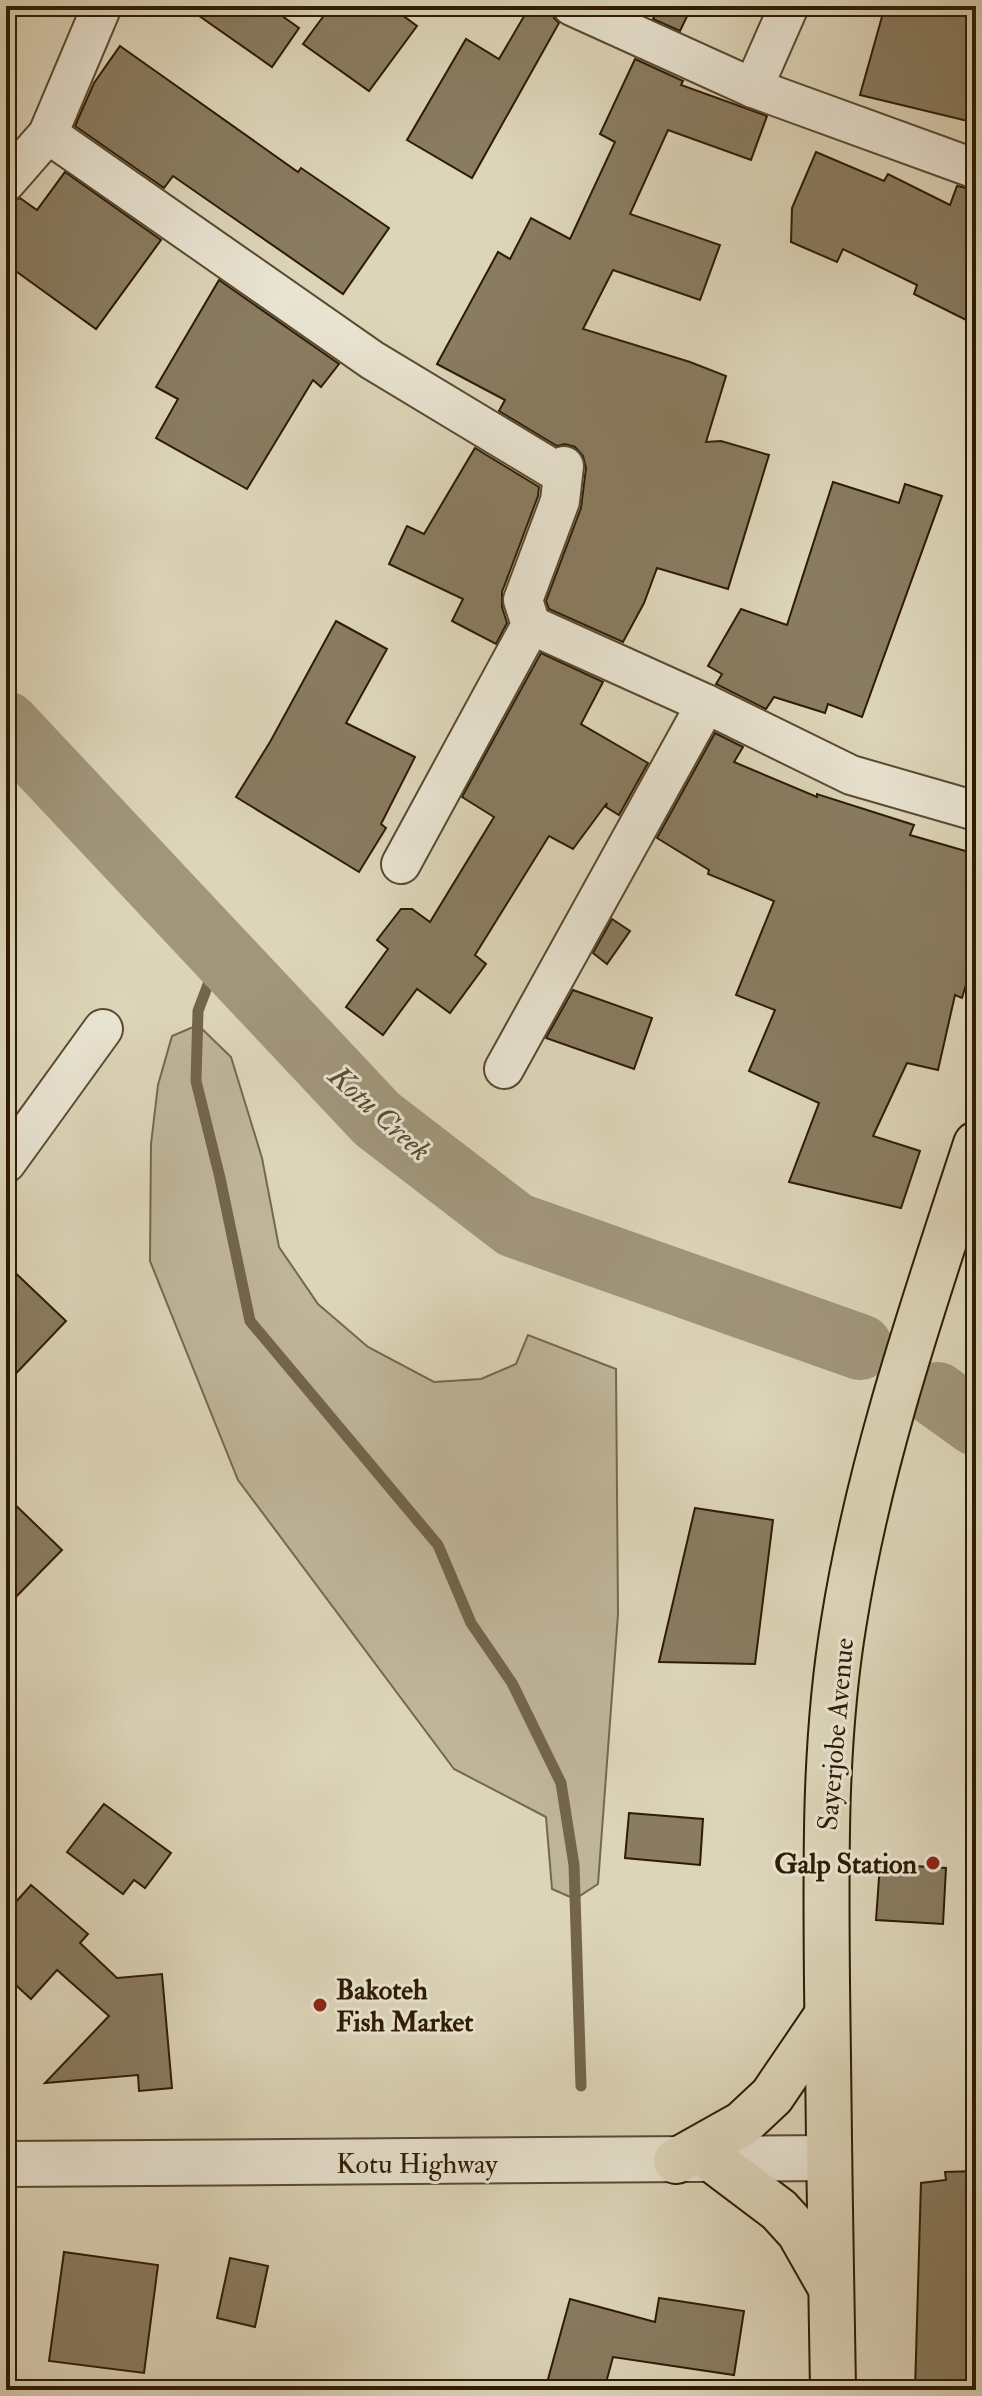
<svg xmlns="http://www.w3.org/2000/svg" width="982" height="2396" font-family="'IM FELL Double Pica',serif">
<style>
.green{fill:#bfb59a;stroke:#76684e;stroke-width:2}
.lines{fill:none;stroke-linecap:round;stroke-linejoin:round}
.stream{stroke:#73654b;stroke-width:11}
.river{stroke:#a1967b;stroke-width:66}
.building{fill:#897c61;stroke:#2d1b02;stroke-width:2}
.minor-casing{stroke:#594a30;stroke-width:42}
.tertiary-casing{stroke:#594a30;stroke-width:48}
.primary-casing{stroke:#2d1b02;stroke-width:48}
.minor{stroke:#e9e4d2;stroke-width:38}
.tertiary{stroke:#e9e4d2;stroke-width:44}
.primary{stroke:#ddd5b9;stroke-width:44}
.poi-dot{fill:#8f2418;stroke:#e9e4d2;stroke-width:3}
.labels{text-anchor:middle;stroke-width:6;stroke-linejoin:round;paint-order:stroke}
.street-label{font-size:28px;fill:#2d1b02;stroke:#e9e4d2}
.poi-label{font-size:28px;font-weight:bold;fill:#2d1b02;stroke:#e9e4d2;text-anchor:end}
.water-label{font-size:30px;font-style:italic;fill:#5b4c32;stroke:#e9e4d2}
</style>
<rect width="100%" height="100%" fill="#ddd5b9"/>
<filter id="stains"><feTurbulence type="fractalNoise" baseFrequency=".0025" numOctaves="4"/><feColorMatrix values="0 0 0 0 .2 0 0 0 0 .09 0 0 0 0 .02 0 0 0 .5 -.17"/></filter>
<radialGradient id="worn" r=".72"><stop offset=".6" stop-color="#630" stop-opacity="0"/><stop offset="1" stop-color="#630" stop-opacity=".3"/></radialGradient>
<path class="green" d="M 198,1025 L 231,1057 L 262,1158 L 279,1247 L 318,1304 L 368,1347 L 434,1382 L 481,1379 L 516,1364 L 528,1335 L 616,1369 L 618,1614 L 598,1884 L 575,1899 L 552,1889 L 546,1817 L 454,1769 L 238,1480 L 150,1261 L 151,1144 L 158,1085 L 172,1036 Z"/>
<g class="lines">
<path class="stream" d="M 220,953 L 198,1011 L 196,1081 L 220,1178 L 250,1321 L 438,1545 L 471,1623 L 512,1683 L 561,1783 L 574,1865 L 581,2086"/>
<g class="river">
<path d="M 6,724 L 377,1119 L 515,1225 L 860,1347"/>
<path d="M 937,1395 L 976,1423"/>
</g>
</g>
<g class="building">
<path d="M 185,6 L 268,6 L 299,28 L 272,67 Z"/>
<path d="M 331,6 L 390,6 L 417,26 L 369,91 L 303,44 Z"/>
<path d="M 530,6 L 550,6 L 554,18 L 559,23 L 472,178 L 407,140 L 466,39 L 499,59 Z"/>
<path d="M 659,6 L 692,6 L 680,31 L 653,19 Z"/>
<path d="M 885,6 L 976,6 L 976,123 L 860,95 Z"/>
<path d="M 120,46 L 298,172 L 301,168 L 389,228 L 343,294 L 173,176 L 164,188 L 75,126 L 94,83 Z"/>
<path d="M 635,59 L 683,81 L 681,85 L 767,116 L 751,160 L 668,130 L 630,214 L 720,245 L 700,300 L 613,270 L 583,329 L 690,362 L 726,376 L 706,442 L 721,441 L 769,455 L 728,589 L 657,568 L 644,603 L 623,642 L 549,609 L 546,601 L 581,508 L 586,468 L 583,456 L 575,447 L 565,444 L 557,446 L 499,411 L 505,400 L 437,364 L 498,252 L 510,259 L 531,218 L 570,239 L 615,142 L 600,134 Z"/>
<path d="M 816,152 L 884,181 L 888,174 L 950,205 L 957,186 L 976,190 L 976,325 L 914,294 L 917,285 L 843,249 L 837,262 L 791,242 L 792,208 Z"/>
<path d="M 65,172 L 161,240 L 96,329 L 6,264 L 6,203 L 20,198 L 37,210 Z"/>
<path d="M 219,280 L 339,364 L 321,387 L 313,380 L 247,489 L 156,438 L 178,399 L 156,387 Z"/>
<path d="M 475,448 L 539,487 L 538,496 L 502,592 L 502,607 L 507,623 L 496,644 L 452,621 L 463,599 L 389,564 L 407,526 L 424,534 Z"/>
<path d="M 833,482 L 899,503 L 905,484 L 942,496 L 862,717 L 828,704 L 825,713 L 774,697 L 766,709 L 716,684 L 722,674 L 708,666 L 741,609 L 787,625 Z"/>
<path d="M 336,621 L 387,649 L 346,723 L 415,757 L 381,824 L 386,828 L 359,872 L 236,797 L 270,742 Z"/>
<path d="M 541,653 L 603,682 L 581,724 L 648,763 L 619,815 L 606,807 L 607,803 L 573,849 L 549,836 L 475,955 L 486,964 L 450,1013 L 417,989 L 383,1035 L 346,1007 L 388,949 L 377,940 L 401,909 L 412,909 L 430,922 L 494,817 L 462,797 Z"/>
<path d="M 715,733 L 743,747 L 734,762 L 817,797 L 817,794 L 914,825 L 910,835 L 976,854 L 976,951 L 962,998 L 955,995 L 938,1070 L 907,1063 L 873,1136 L 920,1151 L 901,1208 L 789,1182 L 819,1103 L 749,1071 L 775,1010 L 736,995 L 774,901 L 708,874 L 709,870 L 657,838 Z"/>
<path d="M 612,919 L 630,931 L 607,964 L 593,953 Z"/>
<path d="M 573,990 L 652,1018 L 634,1069 L 546,1038 Z"/>
<path d="M 6,1264 L 66,1321 L 6,1384 Z"/>
<path d="M 6,1496 L 62,1550 L 6,1607 Z"/>
<path d="M 695,1508 L 773,1520 L 755,1664 L 659,1662 Z"/>
<path d="M 104,1804 L 171,1853 L 145,1888 L 134,1880 L 123,1894 L 67,1852 Z"/>
<path d="M 629,1813 L 703,1819 L 700,1865 L 625,1858 Z"/>
<path d="M 880,1864 L 946,1868 L 943,1924 L 876,1920 Z"/>
<path d="M 31,1885 L 88,1934 L 80,1943 L 117,1978 L 162,1974 L 172,2088 L 139,2091 L 138,2075 L 45,2083 L 109,2016 L 57,1970 L 31,1999 L 6,1976 L 6,1913 Z"/>
<path d="M 976,2171 L 976,2390 L 915,2390 L 921,2183 L 946,2180 L 945,2172 Z"/>
<path d="M 64,2252 L 158,2265 L 144,2373 L 49,2361 Z"/>
<path d="M 230,2258 L 268,2266 L 255,2327 L 217,2318 Z"/>
<path d="M 659,2298 L 744,2311 L 734,2375 L 613,2357 L 604,2390 L 545,2390 L 570,2299 L 655,2322 Z"/>
</g>
<g class="lines">
<g class="minor-casing">
<g id="minor">
<path d="M 572,6 L 753,88 L 976,169"/>
<path d="M 753,88 L 789,6"/>
<path d="M 48,134 L 372,360 L 556,471 L 564,466 L 560,501 L 523,600 L 531,625 L 401,864"/>
<path d="M 6,182 L 48,134 L 102,6"/>
<path d="M 531,625 L 706,704 L 851,775 L 976,811"/>
<path d="M 504,1069 L 706,704"/>
<path d="M 6,1163 L 103,1029"/>
</g>
</g>
<g class="tertiary-casing">
<path id="tertiary" d="M 6,2164 L 828,2158"/>
</g>
<g class="primary-casing">
<g id="primary">
<path d="M 676,2161 L 742,2124 L 772,2096 L 827,2015"/>
<path d="M 714,2161 L 779,2210 L 799,2232 L 828,2283"/>
<path d="M 833,2390 C 830,2254 829,2119 827,1983 C 826,1862 824,1741 844,1621 C 870,1458 925,1300 976,1144"/>
</g>
</g>
<use href="#minor" class="minor"/>
<use href="#tertiary" class="tertiary"/>
<use href="#primary" class="primary"/>
</g>
<g class="poi-dot">
<circle cx="933" cy="1863" r="8"/>
<circle cx="320" cy="2005" r="8"/>
</g>
<g class="labels">
<g class="street-label">
<text transform="translate(835 1734) rotate(-85)" y="10">Sayerjobe Avenue</text>
<text x="417" y="2173">Kotu Highway</text>
</g>
<g class="poi-label">
<text x="917" y="1873">Galp Station</text>
<text x="336" y="1999" text-anchor="start">Bakoteh<tspan x="336" dy="32">Fish Market</tspan></text>
</g>
<g class="water-label">
<text transform="translate(380 1113) rotate(42)" y="10">Kotu Creek</text>
</g>
</g>
<rect width="982" height="2396" fill="none" stroke="#ddd5b9" stroke-width="32"/>
<rect x="8" y="8" width="966" height="2380" fill="none" stroke="#2d1b02" stroke-width="4"/>
<rect x="16" y="16" width="950" height="2364" fill="none" stroke="#2d1b02" stroke-width="2"/>
<rect width="100%" height="100%" filter="url(#stains)"/>
<rect width="100%" height="100%" fill="url(#worn)"/>
</svg>
